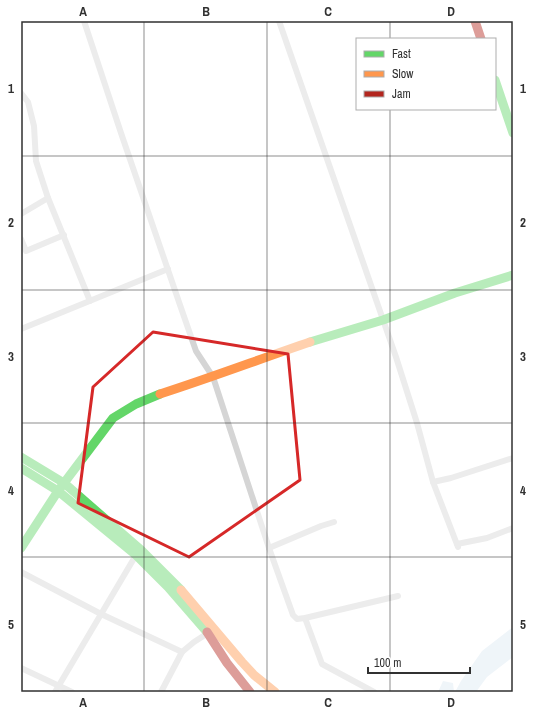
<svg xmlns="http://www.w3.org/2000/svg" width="534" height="713" font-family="'Archivo Narrow',sans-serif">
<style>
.water{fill:#dce8f2}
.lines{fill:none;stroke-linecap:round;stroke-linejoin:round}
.street{stroke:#d5d5d5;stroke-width:6}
.fast{stroke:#63d668;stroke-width:9}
.slow{stroke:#ff974d;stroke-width:9}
.jam{stroke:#b3261e;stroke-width:9}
.marked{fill:none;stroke:#d62828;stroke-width:3;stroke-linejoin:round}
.grid{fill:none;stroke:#313131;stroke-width:1;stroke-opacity:0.55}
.neatline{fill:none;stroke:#313131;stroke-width:1.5}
.grid-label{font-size:13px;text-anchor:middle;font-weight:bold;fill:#313131}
</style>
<rect width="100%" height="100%" fill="#fff"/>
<g class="water">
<path d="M 513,627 L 513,657 L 487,677 L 476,692 L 455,692 L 461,681 L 482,651 Z"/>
<path d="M 443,681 L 453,683 L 454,692 L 438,692 Z"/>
</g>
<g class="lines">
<g class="street">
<path d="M 84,21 L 121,133 L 180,305 L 196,351 L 213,377 L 269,548 L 293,615 L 297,619 L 305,618 L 398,596"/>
<path d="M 279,21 L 396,357 L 417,423 L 433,482 L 458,547"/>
<path d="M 21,93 L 28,102 L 34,126 L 36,161 L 48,198 L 90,301"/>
<path d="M 21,214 L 48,198"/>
<path d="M 21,239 L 26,251 L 64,235"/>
<path d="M 21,329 L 168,269"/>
<path d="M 433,482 L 451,478 L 513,458"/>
<path d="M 457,544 L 487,538 L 513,528"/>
<path d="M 269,548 L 321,526 L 334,522"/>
<path d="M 21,572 L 101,614 L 182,652"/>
<path d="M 305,618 L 322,664 L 374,692"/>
<path d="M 21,668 L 72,692"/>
<path d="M 55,692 L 136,555"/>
<path d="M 161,692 L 182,652 L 194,642 L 208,633"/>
</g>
<g class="fast">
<path d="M 495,80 L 513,133"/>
<path d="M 310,342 L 383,320 L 455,293 L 513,275"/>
<path d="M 21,457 L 64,483 L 141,550 L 181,590"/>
<path d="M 21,468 L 58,491 L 136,555 L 168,587 L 207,632"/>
<path d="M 21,548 L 58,491 L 113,418 L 136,404 L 160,394"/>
</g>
<g class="slow">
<path d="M 160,394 C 210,378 260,359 310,342"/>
<path d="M 181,590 L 242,662 L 254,675 L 275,692"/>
</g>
<g class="jam">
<path d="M 475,21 L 481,39"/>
<path d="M 207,632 L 227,663 L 250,692"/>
</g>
</g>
<path d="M0 0H534V713H0ZM 153,332 L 288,354 L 300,480 L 189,557 L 78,503 L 93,387 Z" fill="#fff" fill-opacity=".55" fill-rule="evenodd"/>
<path class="marked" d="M 153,332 L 288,354 L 300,480 L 189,557 L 78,503 L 93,387 Z"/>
<path class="grid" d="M 144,21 L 144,692M 267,21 L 267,692M 390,21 L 390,39M 390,109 L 390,692M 21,156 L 513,156M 21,290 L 513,290M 21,423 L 513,423M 21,557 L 513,557"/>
<rect width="534" height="713" fill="none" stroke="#ffffff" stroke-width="44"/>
<rect x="356" y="38" width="140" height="72" fill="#ffffff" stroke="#adadad"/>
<rect x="364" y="51" width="20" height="6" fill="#63d668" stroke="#adadad"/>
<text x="392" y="58" font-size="12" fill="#313131">Fast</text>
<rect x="364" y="71" width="20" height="6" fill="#ff974d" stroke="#adadad"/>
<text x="392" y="78" font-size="12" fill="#313131">Slow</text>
<rect x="364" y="91" width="20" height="6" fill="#b3261e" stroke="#adadad"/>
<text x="392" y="98" font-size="12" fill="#313131">Jam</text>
<path d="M368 667v6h102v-6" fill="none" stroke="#313131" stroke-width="2"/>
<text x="374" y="667" font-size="12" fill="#313131" stroke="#ffffff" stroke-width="3" paint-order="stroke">100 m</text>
<rect x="22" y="22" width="490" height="669" class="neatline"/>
<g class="grid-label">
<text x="83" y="16">A</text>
<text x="206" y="16">B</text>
<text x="328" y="16">C</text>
<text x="451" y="16">D</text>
<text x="11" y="93">1</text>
<text x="523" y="93">1</text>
<text x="11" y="227">2</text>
<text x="523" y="227">2</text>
<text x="11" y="361">3</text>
<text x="523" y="361">3</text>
<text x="11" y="495">4</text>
<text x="523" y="495">4</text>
<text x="11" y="629">5</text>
<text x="523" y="629">5</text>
<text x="83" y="707">A</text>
<text x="206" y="707">B</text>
<text x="328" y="707">C</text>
<text x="451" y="707">D</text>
</g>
</svg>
